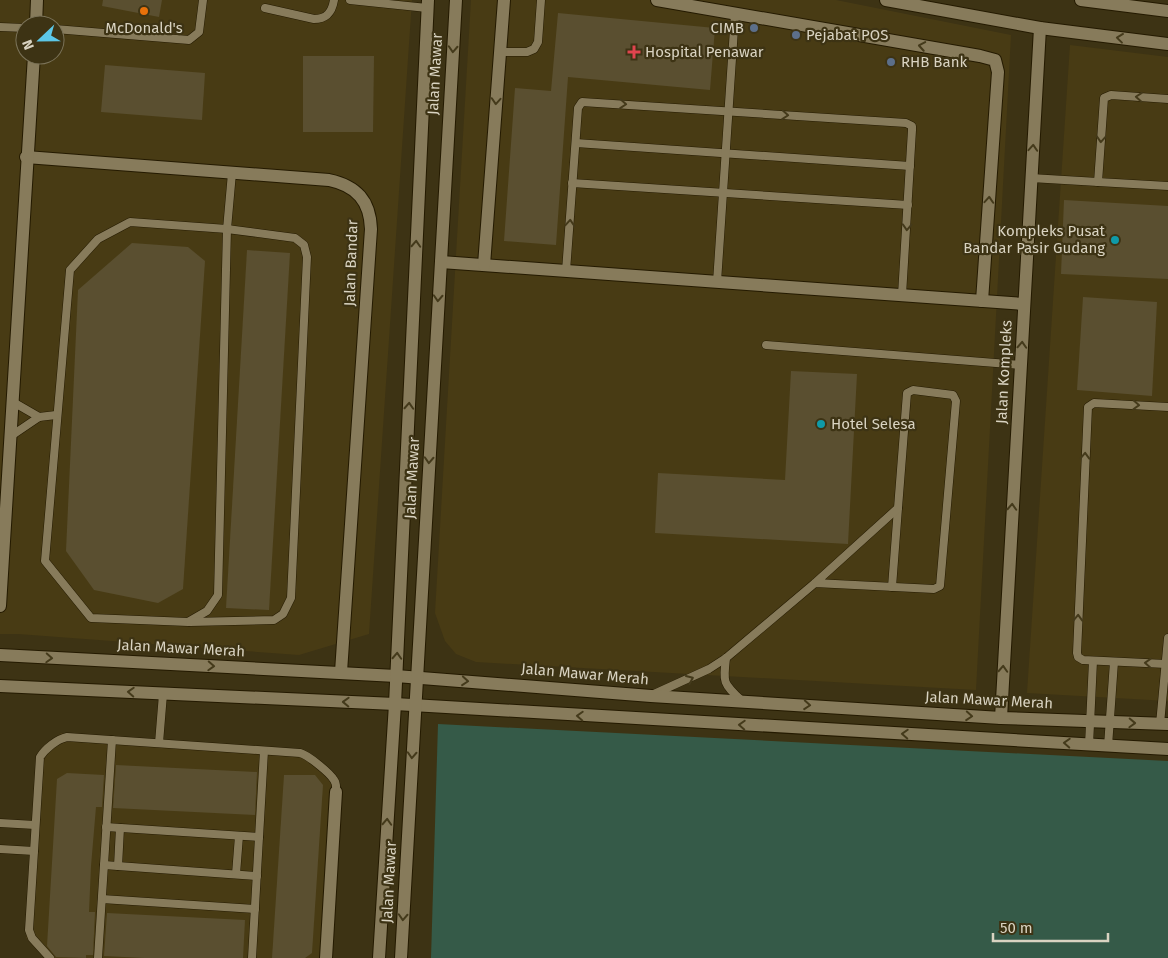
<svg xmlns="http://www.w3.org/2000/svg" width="1168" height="958" font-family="'Fira Sans',sans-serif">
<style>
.built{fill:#483b14;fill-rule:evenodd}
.green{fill:#355a48}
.building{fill:#5a4f30}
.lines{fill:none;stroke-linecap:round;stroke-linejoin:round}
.lane-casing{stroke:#241a00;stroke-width:9}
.street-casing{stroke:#241a00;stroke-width:14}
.secondary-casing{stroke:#241a00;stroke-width:14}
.lane{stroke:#877b5b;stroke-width:8}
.street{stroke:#877b5b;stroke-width:12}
.secondary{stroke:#877b5b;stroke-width:12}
.oneway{stroke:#443a1b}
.food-dot{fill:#e8710a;stroke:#3d3314;stroke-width:2}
.service-dot{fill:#5c6f8a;stroke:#3d3314;stroke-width:2}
.health-dot{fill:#e0444e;stroke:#3d3314;stroke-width:2}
.culture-dot{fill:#0f9aa8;stroke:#3d3314;stroke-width:2}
.labels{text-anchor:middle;stroke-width:4.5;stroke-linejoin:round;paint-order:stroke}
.poi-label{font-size:15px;fill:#d9d3c1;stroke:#3d3314;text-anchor:start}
.street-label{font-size:15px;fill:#d9d3c1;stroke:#3d3314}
</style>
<rect width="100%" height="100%" fill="#3d3314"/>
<g class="built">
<path d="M 0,0 L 412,0 L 369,634 L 299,655 L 18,634 L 0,634 ZM 25,25 L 55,25 L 55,55 L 25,55 Z"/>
<path d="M 471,0 L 836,0 L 1011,35 L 976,690 L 476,662 L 456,654 L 445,641 L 435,613 Z"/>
<path d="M 1070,45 L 1168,57 L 1168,701 L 1027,693 Z"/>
<path d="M 61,733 L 304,750 L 337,778 L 340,795 L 331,958 L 45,958 L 26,938 L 37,753 Z"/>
</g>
<path class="green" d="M 438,724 L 1168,761 L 1168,958 L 431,958 Z"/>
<g class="building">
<path d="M 103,0 L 162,0 L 159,17 L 102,6 Z"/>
<path d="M 558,13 L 715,28 L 710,90 L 568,77 L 556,245 L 504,241 L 515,88 L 551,91 Z"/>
<path d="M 303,56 L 374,56 L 373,132 L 303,132 Z"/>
<path d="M 105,65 L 205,73 L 202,120 L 101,112 Z"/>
<path d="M 1064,200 L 1168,206 L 1168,279 L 1061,274 Z"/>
<path d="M 132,243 L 188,247 L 205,261 L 183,589 L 158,603 L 94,590 L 66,551 L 78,290 Z"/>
<path d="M 247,250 L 290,253 L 269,610 L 226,608 Z"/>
<path d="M 1083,297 L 1157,302 L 1152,396 L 1077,390 Z"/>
<path d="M 791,371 L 857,374 L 848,544 L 655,533 L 658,473 L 785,480 Z"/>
<path d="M 116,765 L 257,772 L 255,815 L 113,808 Z"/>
<path d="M 67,773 L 104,775 L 102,807 L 96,807 L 91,866 L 89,912 L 95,912 L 93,955 L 86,955 L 86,958 L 56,957 L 47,946 L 57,779 Z"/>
<path d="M 284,775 L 315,775 L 323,785 L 312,953 L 305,958 L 272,958 Z"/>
<path d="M 107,913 L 245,920 L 243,958 L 144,958 L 104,956 Z"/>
</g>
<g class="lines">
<g class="lane-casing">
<g id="lane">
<path d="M 350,0 L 427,8"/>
<path d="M 265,8 L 314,19 C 327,19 332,12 334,0"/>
<path d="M 0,27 L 25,28"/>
<path d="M 55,29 L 189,40 L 199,32 L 203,0"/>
<path d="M 499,52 L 527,52 L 534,49 L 538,42 L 541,0"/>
<path d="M 1168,99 L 1111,95 L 1104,98 L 1098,182 L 1168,186"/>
<path d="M 576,143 L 910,166"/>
<path d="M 1031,178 L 1098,182"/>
<path d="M 572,183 L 908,205"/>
<path d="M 130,222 L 227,229 L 218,595 L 207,611 L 188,622 L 91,618 L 45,561 L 70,270 L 98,239 Z"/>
<path d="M 566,271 L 578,108 L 582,102 L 906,123 L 912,126 L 912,130 L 902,295"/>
<path d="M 717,282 L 735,14"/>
<path d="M 766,345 L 1020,365"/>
<path d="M 13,402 L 39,417"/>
<path d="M 11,436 L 39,417 L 56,415"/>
<path d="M 892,587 L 898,508"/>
<path d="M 190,622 L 274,620 L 283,614 L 291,598 L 307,257 L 304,245 L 295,238 L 227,229 L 232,173"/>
<path d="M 726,658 C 723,683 723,683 741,700"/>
<path d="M 1166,664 L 1083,660 L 1078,657 L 1077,653 L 1088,407 L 1094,403 L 1168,407"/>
<path d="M 654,694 L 709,669 L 726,658 L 815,583 L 898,508 L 907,393 L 913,390 L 953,395 L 956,401 L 940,586 L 934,589 L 815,583"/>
<path d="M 1160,724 L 1168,638"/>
<path d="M 159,743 L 163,694"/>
<path d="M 1089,745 L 1093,661"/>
<path d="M 1108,746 L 1114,662"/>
<path d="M 0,823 L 35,825"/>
<path d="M 106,827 L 259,837"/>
<path d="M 0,849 L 34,851"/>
<path d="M 104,865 L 257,876"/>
<path d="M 118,866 L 120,828"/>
<path d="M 236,874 L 239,836"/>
<path d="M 102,899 L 255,909"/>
<path d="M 50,958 L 32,938 L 29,930 L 40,757 C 45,749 57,739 67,737 L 300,753 C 308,755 330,773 334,780 C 337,784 336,788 336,792"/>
<path d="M 98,958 L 112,740"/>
<path d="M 252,958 L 264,751"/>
</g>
</g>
<g class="street-casing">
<g id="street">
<path d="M 657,0 L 980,56 L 995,60 L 998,72 L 982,301"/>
<path d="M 36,25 L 37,0"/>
<path d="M 26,157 L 329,180 C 357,186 370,201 371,229 L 341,672"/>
<path d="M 441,262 L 1024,304"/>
<path d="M 484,265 L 504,0"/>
<path d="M 0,606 L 34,55"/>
<path d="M 0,655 L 396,676"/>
<path d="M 0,686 L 395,704"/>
<path d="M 1001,718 L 1040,28"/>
<path d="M 326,958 L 336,792"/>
</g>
</g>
<g class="secondary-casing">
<g id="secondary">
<path d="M 886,0 L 1040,28 L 1168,44"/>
<path d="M 1081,0 L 1168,11"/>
<path d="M 396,676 L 651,696 L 1001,718 L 1168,724"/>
<path d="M 395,704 L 1168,749"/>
<path d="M 379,958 L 395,704 L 428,0"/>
<path d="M 401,958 L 456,0"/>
</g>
</g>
<use href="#lane" class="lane"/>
<use href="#street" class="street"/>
<use href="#secondary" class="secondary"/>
</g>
<defs><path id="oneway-chevron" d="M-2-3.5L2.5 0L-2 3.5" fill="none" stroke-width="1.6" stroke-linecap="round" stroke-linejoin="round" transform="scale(1.25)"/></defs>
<g class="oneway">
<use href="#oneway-chevron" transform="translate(1120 38) rotate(-173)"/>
<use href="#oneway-chevron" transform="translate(922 46) rotate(-170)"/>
<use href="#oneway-chevron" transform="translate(453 49) rotate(93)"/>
<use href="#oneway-chevron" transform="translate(1139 97) rotate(-176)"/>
<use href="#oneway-chevron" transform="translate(496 101) rotate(94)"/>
<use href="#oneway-chevron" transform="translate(623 104) rotate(4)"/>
<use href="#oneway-chevron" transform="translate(785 115) rotate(4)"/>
<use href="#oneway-chevron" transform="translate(1101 139) rotate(94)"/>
<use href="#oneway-chevron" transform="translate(1033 148) rotate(-86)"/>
<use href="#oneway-chevron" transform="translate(989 200) rotate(-86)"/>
<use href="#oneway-chevron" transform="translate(570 223) rotate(-86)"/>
<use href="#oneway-chevron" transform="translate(907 227) rotate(93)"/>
<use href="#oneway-chevron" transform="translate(416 244) rotate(-87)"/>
<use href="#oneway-chevron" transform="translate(438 298) rotate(93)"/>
<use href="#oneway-chevron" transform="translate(1022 345) rotate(-87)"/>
<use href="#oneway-chevron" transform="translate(1136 405) rotate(3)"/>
<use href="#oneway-chevron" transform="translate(409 406) rotate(-87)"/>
<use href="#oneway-chevron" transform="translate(1085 456) rotate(-88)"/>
<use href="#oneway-chevron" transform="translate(429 460) rotate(93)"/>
<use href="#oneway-chevron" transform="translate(1012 507) rotate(-87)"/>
<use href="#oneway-chevron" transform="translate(1078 618) rotate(-88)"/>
<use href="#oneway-chevron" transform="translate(397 656) rotate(-87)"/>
<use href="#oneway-chevron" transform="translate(49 658) rotate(3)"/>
<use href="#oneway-chevron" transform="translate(1148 663) rotate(-177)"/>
<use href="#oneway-chevron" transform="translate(211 666) rotate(3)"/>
<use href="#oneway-chevron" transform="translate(1003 669) rotate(-87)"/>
<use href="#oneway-chevron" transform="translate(690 679) rotate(-24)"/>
<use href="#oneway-chevron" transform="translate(465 681) rotate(5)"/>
<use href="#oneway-chevron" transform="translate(131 692) rotate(-177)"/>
<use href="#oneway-chevron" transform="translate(346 702) rotate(-178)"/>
<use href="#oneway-chevron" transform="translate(807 705) rotate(4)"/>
<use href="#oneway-chevron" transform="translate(580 716) rotate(-177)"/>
<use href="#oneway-chevron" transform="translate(969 716) rotate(4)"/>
<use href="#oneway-chevron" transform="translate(1132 723) rotate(2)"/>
<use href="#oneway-chevron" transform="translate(742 725) rotate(-177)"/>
<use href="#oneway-chevron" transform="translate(905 734) rotate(-177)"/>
<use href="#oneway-chevron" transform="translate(1067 743) rotate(-177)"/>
<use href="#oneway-chevron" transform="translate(412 755) rotate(93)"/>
<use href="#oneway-chevron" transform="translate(387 822) rotate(-87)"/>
<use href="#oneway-chevron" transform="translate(403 917) rotate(93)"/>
</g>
<circle class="food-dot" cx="144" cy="11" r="5"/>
<g class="service-dot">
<circle cx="754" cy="28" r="5"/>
<circle cx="796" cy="35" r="5"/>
<circle cx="891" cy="62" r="5"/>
</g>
<path class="health-dot" d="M631.5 44.5h5v5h5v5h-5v5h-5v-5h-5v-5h5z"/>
<g class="culture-dot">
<circle cx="1115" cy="240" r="5"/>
<circle cx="821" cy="424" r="5"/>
</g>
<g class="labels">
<g class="poi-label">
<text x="144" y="33" text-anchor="middle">McDonald's</text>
<text x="744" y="33" text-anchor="end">CIMB</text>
<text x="806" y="40">Pejabat POS</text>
<text x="645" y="57">Hospital Penawar</text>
<text x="901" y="67">RHB Bank</text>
<text x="1105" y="236" text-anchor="end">Kompleks Pusat<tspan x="1105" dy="17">Bandar Pasir Gudang</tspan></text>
<text x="831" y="429">Hotel Selesa</text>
</g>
<g class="street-label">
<text transform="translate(435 74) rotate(-87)" y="5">Jalan Mawar</text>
<text transform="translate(351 263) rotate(-88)" y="5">Jalan Bandar</text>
<text transform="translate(1004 372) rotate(-87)" y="5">Jalan Kompleks</text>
<text transform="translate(412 478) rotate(-87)" y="5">Jalan Mawar</text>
<text transform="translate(181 648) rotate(3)" y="5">Jalan Mawar Merah</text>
<text transform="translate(585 674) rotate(5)" y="5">Jalan Mawar Merah</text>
<text transform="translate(989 700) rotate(3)" y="5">Jalan Mawar Merah</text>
<text transform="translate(389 882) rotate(-87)" y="5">Jalan Mawar</text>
</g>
</g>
<g transform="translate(40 40) rotate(248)"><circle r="24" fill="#3d3314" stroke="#7b7359"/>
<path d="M0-4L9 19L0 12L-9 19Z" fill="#5cc7e7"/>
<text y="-8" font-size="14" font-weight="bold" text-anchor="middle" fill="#d9d3c1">N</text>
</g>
<path d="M993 933v8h115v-8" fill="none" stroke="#d9d3c1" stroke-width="2.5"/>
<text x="1000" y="933" font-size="15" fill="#d9d3c1" stroke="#3d3314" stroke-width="4" paint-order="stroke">50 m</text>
</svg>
